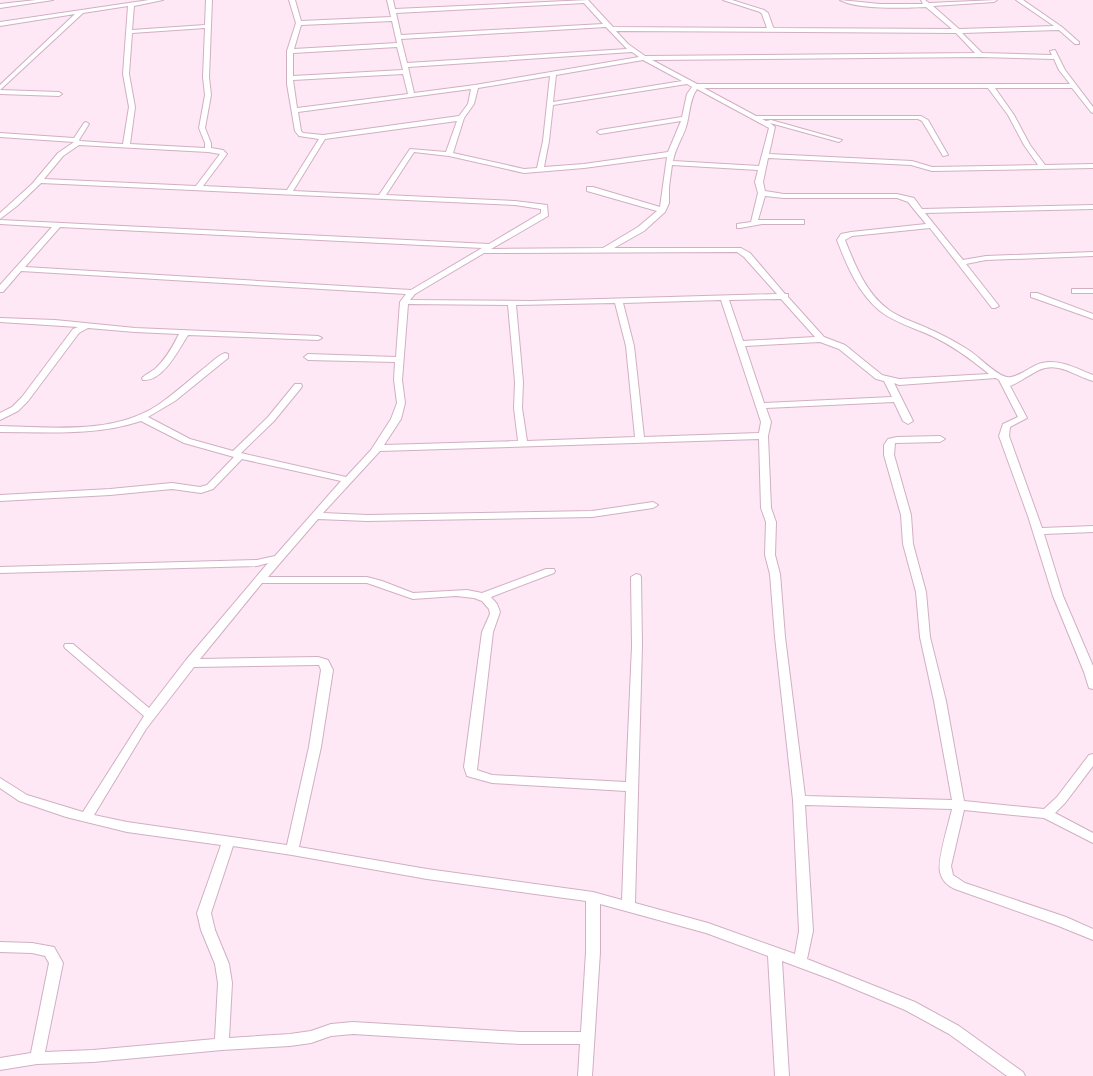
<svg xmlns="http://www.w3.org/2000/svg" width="1093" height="1076" font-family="Montserrat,sans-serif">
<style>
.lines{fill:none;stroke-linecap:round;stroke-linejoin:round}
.minor-casing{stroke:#d1afc3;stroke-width:2}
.minor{fill:#fff;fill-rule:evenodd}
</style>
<rect width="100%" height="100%" fill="#fee8f5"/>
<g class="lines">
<g class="minor-casing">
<g id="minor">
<path d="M 36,0 L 53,0 L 0,8 L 0,4 Z"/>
<path d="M 149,0 L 163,0 L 134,6 L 132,30 L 205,25 L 206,0 L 212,0 L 209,77 L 211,95 L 205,128 L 211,143 L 211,148 L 223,150 L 227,154 L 203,186 L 287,190 L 319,139 L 299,136 L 295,131 L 287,84 L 287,51 L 296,23 L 289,0 L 295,0 L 301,21 L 391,17 L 387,0 L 393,0 L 395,9 L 588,0 L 613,27 L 767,28 L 762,14 L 760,12 L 723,0 L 732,0 L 764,10 L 768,13 L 773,27 L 774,28 L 952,29 L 926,7 C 904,8 859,10 840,0 L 880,4 L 923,4 L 921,0 L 925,0 L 929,3 L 997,0 L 994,2 L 933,6 L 959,29 L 1054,26 L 1016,0 L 1023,0 L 1062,27 L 1079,42 L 1079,44 L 1075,44 L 1059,30 L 962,33 L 982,53 L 1052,55 L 1050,51 L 1055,50 L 1065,70 L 1093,107 L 1093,113 L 1091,112 L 1072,88 L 995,88 L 1014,115 L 1030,145 L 1045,165 L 1093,164 L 1093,168 L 932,171 L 911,165 L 768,158 L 763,182 L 765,191 L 784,194 L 897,194 L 914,198 L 922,209 L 1093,205 L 1093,209 L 925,213 L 963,260 L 986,256 L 1093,252 L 1093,256 L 986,260 L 966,264 L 999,306 L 995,308 L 992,308 L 930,228 L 852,236 L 845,240 C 855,265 866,294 889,310 C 900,318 914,322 927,328 C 941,334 954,341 967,349 C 979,356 995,375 1007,377 C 1017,379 1032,365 1042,363 C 1060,359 1077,369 1093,375 L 1093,381 C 1075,376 1058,361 1039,370 C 1029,375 1020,382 1010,386 L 1027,418 L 1010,427 L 1009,436 L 1042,528 L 1093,526 L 1093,532 L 1044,534 L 1063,596 L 1093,666 L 1093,689 L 1089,688 L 1084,672 L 1053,596 L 1028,516 L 999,436 L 1003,424 L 1018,417 L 999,380 L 996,378 L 899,385 L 894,383 L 913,421 L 908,424 L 903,421 L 894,402 L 766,408 L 771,422 L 768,436 L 771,508 L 776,522 L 775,555 L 780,574 L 785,637 L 805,796 L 952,800 L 934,701 L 920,637 L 916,592 L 903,544 L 901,515 L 884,455 L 884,445 L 888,439 L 897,437 L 940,436 L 945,439 L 940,442 L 895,443 L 894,455 L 911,515 L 913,544 L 926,592 L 930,637 L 946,701 L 964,801 L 1044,809 L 1057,797 L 1089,755 L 1093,754 L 1093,766 L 1065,803 L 1055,813 L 1093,833 L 1093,843 L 1044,818 L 964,810 L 951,866 L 953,875 L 965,883 L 1066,917 L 1093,929 L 1093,940 L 1056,925 L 955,889 C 948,886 942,881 940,872 C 937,860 949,823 952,809 L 805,805 L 813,931 L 807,959 L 915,1002 L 959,1026 L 1023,1072 L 1025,1076 L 1007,1076 L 949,1034 L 905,1010 L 833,980 L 782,961 L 789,1076 L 775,1076 L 768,956 L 706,933 L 600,904 L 600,952 L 592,1076 L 578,1076 L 580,1044 L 520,1044 L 353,1034 L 331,1036 L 311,1043 L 290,1046 L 222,1050 L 93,1062 L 37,1064 L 0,1070 L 0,1058 L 31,1053 L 49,963 L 45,956 L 32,953 L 0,952 L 0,942 L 32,943 L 54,947 L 63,963 L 45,1052 L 93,1050 L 215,1039 L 218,983 L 215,964 L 201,930 L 197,913 L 221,845 L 127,832 L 66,817 L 19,801 L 0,788 L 0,778 L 27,795 L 83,812 L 144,716 L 65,648 L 64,646 L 65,644 L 73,644 L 149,708 L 186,660 L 268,563 L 257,566 L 0,573 L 0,567 L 257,560 L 275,556 L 341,481 L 242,459 L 213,489 L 201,493 L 172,489 L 110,495 L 0,501 L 0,495 L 110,489 L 172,483 L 200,487 L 207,485 L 234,457 L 184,443 L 141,421 C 96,436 48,432 0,432 L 0,426 C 52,427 112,435 158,405 C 174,394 188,381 203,369 C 210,364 217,356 225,353 L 228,354 L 228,358 L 175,401 L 148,417 L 190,439 L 233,451 L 268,417 L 295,384 L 301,384 L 302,386 L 301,388 L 274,421 L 241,453 L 346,477 L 371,450 L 391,419 L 397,403 L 394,380 L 395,362 L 308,360 L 304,357 L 308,354 L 396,357 L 400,302 L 406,294 L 21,271 L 3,292 L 0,292 L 0,285 L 52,227 L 0,224 L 0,220 L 489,244 L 541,213 L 541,209 L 515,205 L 41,183 L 17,206 L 0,219 L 0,213 L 32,184 L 58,153 L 74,142 L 0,137 L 0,133 L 74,138 L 84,123 L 86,122 L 89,124 L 79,140 L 80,141 L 123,144 L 129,107 L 123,74 L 128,6 L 83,13 L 0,90 L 0,85 L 75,14 L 0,26 L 0,22 ZM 584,3 L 603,24 L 401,35 L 396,13 ZM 392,21 L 397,43 L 294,49 L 301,25 ZM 606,27 L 627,49 L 407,63 L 401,39 ZM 205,28 L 203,77 L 205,95 L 199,128 L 205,143 L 205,148 L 130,144 L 135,107 L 129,74 L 132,33 ZM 616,31 L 956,33 L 975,53 L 645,56 L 628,44 ZM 397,47 L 403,70 L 293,76 L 293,53 ZM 632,52 L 639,57 L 475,85 L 414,93 L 408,67 ZM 980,57 L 1054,59 L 1059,70 L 1070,84 L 697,84 L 652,60 ZM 643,60 L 682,81 L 553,102 L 556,75 ZM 403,74 L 408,94 L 297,108 L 293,80 ZM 550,76 L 543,141 L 537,168 L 524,169 L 453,153 L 464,118 L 474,104 L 478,88 ZM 687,84 L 692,87 L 687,94 L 682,117 L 600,130 L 597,132 L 600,134 L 681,121 L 668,152 L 584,164 L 544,167 L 549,141 L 553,105 ZM 704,88 L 988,88 L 1008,115 L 1024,145 L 1038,165 L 932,167 L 912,161 L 769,154 L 775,127 L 770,123 L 839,142 L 842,140 L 771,120 L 766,121 L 762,119 L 918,119 L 922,121 L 943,156 L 948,155 L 928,120 L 921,116 L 756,116 ZM 471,89 L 468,104 L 459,116 L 323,135 L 303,133 L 301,131 L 298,112 ZM 697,89 L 769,128 L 759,166 L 673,161 C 675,149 682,139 686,127 C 690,115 689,100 697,89 ZM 457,121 L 446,152 L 410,149 L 379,195 L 293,191 L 325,139 ZM 79,145 L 208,152 L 220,154 L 196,186 L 44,179 L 63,156 ZM 414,152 L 449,156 L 524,173 L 584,168 L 667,157 L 660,207 L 593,187 L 587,187 L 587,191 L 657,211 L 638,227 L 603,248 L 491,249 L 548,216 L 547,205 L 515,201 L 386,195 ZM 672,165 L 758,170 L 755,182 L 758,193 L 751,222 L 737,224 L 737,228 L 740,228 L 762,224 L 804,224 L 804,220 L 758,220 L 765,196 L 784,198 L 897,198 L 908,202 L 926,224 L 851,232 L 841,234 L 837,240 C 847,266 858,293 880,311 C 895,323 915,328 932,336 C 953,346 971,359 989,374 L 899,379 L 882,375 L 845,345 L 824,337 L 788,297 L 788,294 L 785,294 L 750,253 L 741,248 L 614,248 L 644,231 L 665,212 L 669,203 L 669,187 ZM 60,227 L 482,248 L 411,290 L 25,267 ZM 737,252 L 744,257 L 777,294 L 531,301 L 410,300 L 415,294 L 484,253 ZM 781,299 L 815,337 L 743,341 L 729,300 ZM 721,300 L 761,422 L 759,433 L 644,437 L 634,346 L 623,303 ZM 615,303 L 626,346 L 635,437 L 527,441 L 522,408 L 523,382 L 516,305 ZM 408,304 L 508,305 L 515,382 L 514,408 L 518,441 L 384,445 L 401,419 L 405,403 L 402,380 ZM 820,342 L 839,349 L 876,379 L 884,381 L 892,397 L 764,403 L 745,346 ZM 759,439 L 761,508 L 766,522 L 765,555 L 770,574 L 775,637 L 793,800 L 799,931 L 795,954 L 708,923 L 635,903 L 642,646 L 641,577 L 640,575 L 636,574 L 631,577 L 632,646 L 626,782 L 492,775 L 477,770 L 493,632 L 500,612 L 497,604 L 491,597 L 554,573 L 555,571 L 554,569 L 546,569 L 482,593 L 467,590 L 413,593 L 382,581 L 367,577 L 268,577 L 318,519 L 367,521 L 592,517 L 653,508 L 658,505 L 653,502 L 592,511 L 367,515 L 323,513 L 380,451 ZM 262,583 L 367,583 L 413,599 L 456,596 L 474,598 L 482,601 L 489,609 L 490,614 L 482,632 L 464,767 L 467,776 L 492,783 L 626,791 L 622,900 L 593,892 L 427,869 L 299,847 L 321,747 L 333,670 L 328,660 L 318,657 L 200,659 ZM 317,665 L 319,665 L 321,670 L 309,747 L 287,845 L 127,822 L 94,815 L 146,729 L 194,667 ZM 233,846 L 292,855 L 427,879 L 586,901 L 586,952 L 581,1032 L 520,1032 L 353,1022 L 331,1024 L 311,1031 L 290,1034 L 229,1038 L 232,983 L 229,964 L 215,930 L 211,913 Z"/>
<path d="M 0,90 L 59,92 L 62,94 L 59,96 L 0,94 Z"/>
<rect x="1072" y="289" width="21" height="4"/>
<path d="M 1031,293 L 1037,293 L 1093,314 L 1093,319 L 1031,297 Z"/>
<path d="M 0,318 L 55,320 L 135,328 L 318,336 L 322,338 L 318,340 L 188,335 C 179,349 163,382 143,380 L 142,378 C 146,374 151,372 155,369 C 166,359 173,346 179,334 L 135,332 L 88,328 L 79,333 L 28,401 L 18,411 L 0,420 L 0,413 L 12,407 L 22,397 L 73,329 L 78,327 L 0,322 Z"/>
</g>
</g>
<use href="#minor" class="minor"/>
</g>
</svg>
